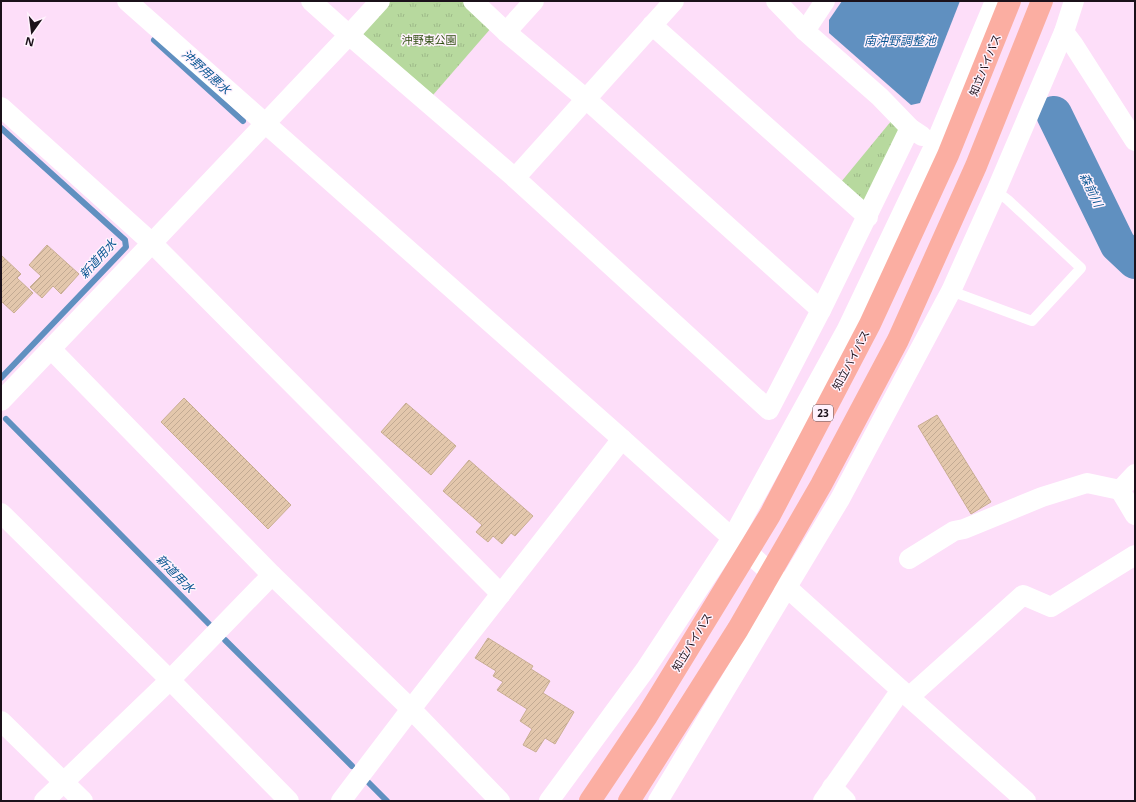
<svg xmlns="http://www.w3.org/2000/svg" width="1136" height="802" font-family="'Open Sans','Noto Sans JP',sans-serif">
<style>
.grass{fill:url(#grass-tufts)}
.water{fill:#6090c0}
.lines{fill:none;stroke-linecap:round;stroke-linejoin:round}
.stream{stroke:#6090c0;stroke-width:6}
.river{stroke:#6090c0;stroke-width:36}
.building{fill:url(#building-hatch);stroke:#c9ae93}
.lane{stroke:#fff;stroke-width:10}
.street{stroke:#fff;stroke-width:20}
.highway{stroke:#fbaea2;stroke-width:22}
.labels{text-anchor:middle;stroke-width:3;stroke-linejoin:round;paint-order:stroke}
.shield{fill:#fff2fd;stroke:#5f545e;stroke-width:1}
.shield-label{font-size:10px;font-weight:bold;fill:#1b111a}
.park-label{font-size:11px;fill:#2f4e10;stroke:#fff2fd}
.street-label{font-size:11px;fill:#1b111a;stroke:#fff2fd}
.water-label{font-size:12px;font-style:italic;fill:#0a5793;stroke:#fff2fd}
</style>
<defs>
<pattern id="grass-tufts" width="24" height="20" patternUnits="userSpaceOnUse"><rect width="24" height="20" fill="#b7d99e"/><path d="M3 7l-1-3M5 7V3M7 7l1-3M15 17l-1-3M17 17v-4M19 17l1-3" fill="none" stroke="#9db988"/></pattern>
<pattern id="building-hatch" width="6" height="6" patternUnits="userSpaceOnUse"><rect width="6" height="6" fill="#e3c7ac"/><path d="M-1 1l2-2M0 6l6-6M5 7l2-2" fill="none" stroke="#c2aa93"/></pattern>
</defs>
<rect width="100%" height="100%" fill="#fddef9"/>
<g class="grass">
<path d="M 387,1 L 465,1 L 492,27 L 433,95 L 359,31 Z"/>
<path d="M 892,120 L 901,129 L 865,204 L 841,182 Z"/>
</g>
<path class="water" d="M 842,1 L 960,1 L 920,103 L 911,105 L 829,33 L 829,20 Z"/>
<g class="lines">
<g class="stream">
<path d="M 154,40 L 243,121"/>
<path d="M 1,128 L 125,240 L 126,247 L 1,378"/>
<path d="M 6,419 L 209,624"/>
<path d="M 225,640 L 352,766"/>
<path d="M 369,783 L 387,801"/>
</g>
<path class="river" d="M 1054,114 L 1118,245 L 1135,261"/>
</g>
<g class="building">
<path d="M 47,245 L 79,274 L 61,294 L 53,286 L 42,298 L 30,287 L 41,276 L 29,265 Z"/>
<path d="M 1,255 L 21,274 L 17,278 L 33,293 L 14,313 L 1,301 Z"/>
<path d="M 184,398 L 291,505 L 268,529 L 161,422 Z"/>
<path d="M 406,403 L 456,446 L 431,475 L 381,432 Z"/>
<path d="M 937,415 L 991,502 L 971,514 L 918,426 Z"/>
<path d="M 469,460 L 533,516 L 515,536 L 511,533 L 502,544 L 493,536 L 488,542 L 476,532 L 482,525 L 443,491 Z"/>
<path d="M 488,638 L 533,666 L 531,669 L 550,681 L 543,693 L 574,712 L 555,744 L 545,738 L 536,752 L 523,745 L 532,729 L 520,721 L 527,709 L 497,690 L 503,682 L 493,676 L 496,671 L 475,658 Z"/>
</g>
<g class="lines">
<path class="lane" d="M 951,291 L 1032,321 L 1081,268 L 1008,200 L 996,191"/>
<g class="street">
<path d="M 127,1 L 622,439 L 901,690 L 1026,801"/>
<path d="M 311,1 L 349,35 L 515,178 L 674,1"/>
<path d="M 473,1 L 506,32 L 586,99 L 821,310 L 910,128"/>
<path d="M 776,1 L 805,31 L 880,97 L 910,128 L 922,136"/>
<path d="M 652,25 L 868,217"/>
<path d="M 805,31 L 825,1"/>
<path d="M 506,32 L 534,1"/>
<path d="M 1064,32 L 1073,44 L 1135,141"/>
<path d="M 1,107 L 152,243 L 501,594"/>
<path d="M 515,178 L 769,410 L 821,310"/>
<path d="M 51,349 L 272,575 L 411,709 L 500,801"/>
<path d="M 1,401 L 152,243 L 349,35 L 380,1"/>
<path d="M 1135,474 L 1120,490 L 1135,515"/>
<path d="M 1,513 L 170,680 L 289,801"/>
<path d="M 909,559 L 954,531 L 964,529 L 1042,497 L 1087,483 L 1120,490"/>
<path d="M 909,697 L 1023,595 L 1051,607 L 1135,555"/>
<path d="M 1,721 L 83,801"/>
<path d="M 832,787 L 846,801"/>
<path d="M 44,801 L 170,680 L 272,575"/>
<path d="M 341,801 L 411,709 L 622,439"/>
<path d="M 549,801 L 645,670 L 732,538 L 847,329 L 935,144 L 995,1"/>
<path d="M 658,801 L 840,499 L 951,291 L 996,191 L 1064,32 L 1074,1"/>
<path d="M 823,801 L 901,690"/>
</g>
<g class="highway">
<path d="M 590,801 L 647,716 L 770,515 L 870,324 L 948,155 L 1010,1"/>
<path d="M 629,801 L 738,629 L 821,485 L 898,340 L 976,166 L 1042,1"/>
</g>
</g>
<g class="labels">
<rect class="shield" x="813" y="405" width="20" height="16" rx="3"/>
<g class="shield-label">
<text x="823" y="417">23</text>
</g>
<g class="park-label">
<text x="429" y="44">沖野東公園</text>
</g>
<g class="street-label">
<text transform="translate(985 65) rotate(-68)" y="4">知立バイパス</text>
<text transform="translate(851 360) rotate(-62)" y="4">知立バイパス</text>
<text transform="translate(692 642) rotate(-59)" y="4">知立バイパス</text>
</g>
<g class="water-label">
<text x="900" y="45">南沖野調整池</text>
<text transform="translate(206 72) rotate(42)" y="4">沖野用悪水</text>
<text transform="translate(1091 190) rotate(64)" y="4">森前川</text>
<text transform="translate(98 259) rotate(-48)" y="4">新道用水</text>
<text transform="translate(175 574) rotate(45)" y="4">新道用水</text>
</g>
</g>
<rect width="1136" height="802" fill="none" stroke="#1b111a" stroke-width="4"/>
<g transform="translate(32 32) rotate(194)" stroke="#fff2fd" stroke-width="3" paint-order="stroke">
<path d="M0-3L7 15L0 10L-7 15Z" fill="#1b111a"/>
<text y="-6" font-size="11" font-weight="bold" text-anchor="middle" fill="#1b111a">N</text>
</g>
</svg>
